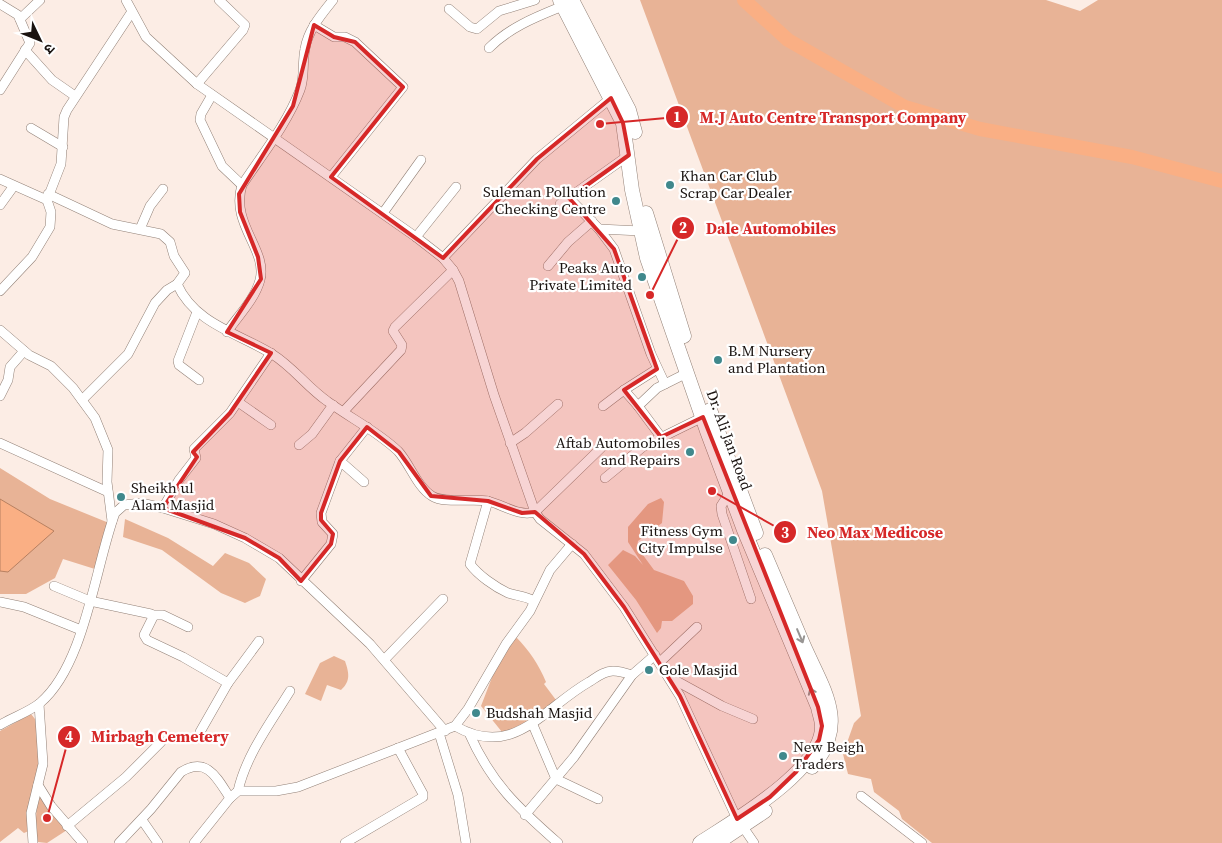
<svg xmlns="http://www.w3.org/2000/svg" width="1222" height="843" font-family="'Source Serif 4','Noto Sans Devanagari',serif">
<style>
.green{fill:#e8b396}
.water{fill:#faaf84;stroke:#b78061}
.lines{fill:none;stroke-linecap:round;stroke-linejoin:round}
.river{stroke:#faaf84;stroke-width:14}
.minor-casing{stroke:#928177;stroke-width:10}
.primary-casing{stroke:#928177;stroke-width:15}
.minor{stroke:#fff;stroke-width:9}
.primary{stroke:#fff;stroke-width:14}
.oneway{stroke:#989593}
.marked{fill:#d62828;fill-opacity:0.2;stroke:#d62828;stroke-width:4;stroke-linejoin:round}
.poi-dot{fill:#40888c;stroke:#fff;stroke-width:2}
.labels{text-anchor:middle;stroke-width:4.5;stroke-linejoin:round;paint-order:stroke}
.poi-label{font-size:15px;fill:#1a1310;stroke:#fff;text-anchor:start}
.street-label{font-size:15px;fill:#1a1310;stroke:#fff}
.leader{fill:none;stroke:#d62828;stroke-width:2}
.callout-dot{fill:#d62828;stroke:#fff;stroke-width:2}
.mark-label{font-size:15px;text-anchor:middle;font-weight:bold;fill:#fff}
.callout-label{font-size:16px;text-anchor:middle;font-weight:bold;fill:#d62828;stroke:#fff;stroke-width:4.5;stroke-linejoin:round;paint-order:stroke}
</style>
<rect width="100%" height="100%" fill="#fcede5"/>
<g class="green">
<path d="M 640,0 L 1046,0 L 1080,11 L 1098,0 L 1222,0 L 1222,843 L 932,843 L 902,819 L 899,811 L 874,792 L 871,779 L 848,774 L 843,754 L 854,723 L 861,716 L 822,491 Z"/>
<path d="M 0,468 L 50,499 L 109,523 L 98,570 L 63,559 L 55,578 L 26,594 L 0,594 Z"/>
<path d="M 661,498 L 664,502 L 662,523 L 638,541 L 637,547 L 654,570 L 684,581 L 693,596 L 693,604 L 672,621 L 662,621 L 661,628 L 657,633 L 636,600 L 608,565 L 623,550 L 635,556 L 643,565 L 628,542 L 628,527 L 648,504 Z"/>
<path d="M 125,519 L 168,538 L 213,566 L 225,553 L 249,563 L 266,579 L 260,596 L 245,603 L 221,593 L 162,550 L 123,537 Z"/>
<path d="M 516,637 C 529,650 539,665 546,682 L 544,684 L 556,700 L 520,729 L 502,732 L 481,706 L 496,667 Z"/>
<path d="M 334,656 L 345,661 C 349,673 351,681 341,690 L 327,685 L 321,701 L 305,694 L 320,663 Z"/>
<path d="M 31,714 L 39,724 L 42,755 L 31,830 L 24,833 L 18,828 L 0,842 L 0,731 Z"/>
<path d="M 40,794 L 67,830 L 47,843 L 38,842 C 35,826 35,810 40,794 Z"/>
</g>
<path class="water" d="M 0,499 L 54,531 L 8,572 L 0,571 Z"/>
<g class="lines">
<path class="river" d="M 744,0 L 788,40 L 905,107 L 980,129 L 1132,157 L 1222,181"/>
<g class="minor-casing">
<g id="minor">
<path d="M 126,0 L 146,37 L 197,84 L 416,237 L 443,258 L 453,270 L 459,281 L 494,395 L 535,512 L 540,519 L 584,554 L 624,607 L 680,696 L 737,819"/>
<path d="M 0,4 L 18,15 L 30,43 L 0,90"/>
<path d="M 449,9 L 470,27 L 477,29 L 499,11 L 535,0"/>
<path d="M 20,19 L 40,0"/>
<path d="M 314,25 L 334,37 L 345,37 L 355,42 L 403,87 L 331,177"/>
<path d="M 489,48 C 510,27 536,17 563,6"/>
<path d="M 25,50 L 52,80 L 75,96"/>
<path d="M 197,84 L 243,30 L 245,25 L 219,0"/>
<path d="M 212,95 L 201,114 L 200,120 L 222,166 L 242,185"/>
<path d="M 31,128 L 63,147"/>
<path d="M 0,179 L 47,200"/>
<path d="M 48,194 L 112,224 L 161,234 L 170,242 L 174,256 L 185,273 L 177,284 L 167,290 L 155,303 L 128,354 L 82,400"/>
<path d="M 569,198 L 599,229 L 614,249 L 651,354 L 665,384"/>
<path d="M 560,204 L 629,155"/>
<path d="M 0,205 L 13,187"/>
<path d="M 383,213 L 421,160"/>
<path d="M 140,229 L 150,206 L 163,189"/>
<path d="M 599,229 L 641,231"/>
<path d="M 416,237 L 456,187"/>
<path d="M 443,258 L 537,159 L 611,98"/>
<path d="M 548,266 L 568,242 L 592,221"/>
<path d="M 177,284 C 195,324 238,333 272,354 C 293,367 307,387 327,401 C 350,418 377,431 398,451 C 410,464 417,487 432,496 C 444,504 473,498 488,501 C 504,505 519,517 535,512 L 601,448"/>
<path d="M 0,291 L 32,257 L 50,227 L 51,212 L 47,200 L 61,164 L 64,117 L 67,110 L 131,13"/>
<path d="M 197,312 L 178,361 L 179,365 L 199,380"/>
<path d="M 0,330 L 29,355 L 51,366 L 73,388 L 95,418 L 108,450 L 107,482 L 112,521"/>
<path d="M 227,332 C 238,316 255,299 260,280 C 268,250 230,224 242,185 C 262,155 287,124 300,90 C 305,77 302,63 305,49 C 308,30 321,15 333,0"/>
<path d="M 624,390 L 638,406 L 661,437"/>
<path d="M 0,396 L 8,380 L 10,367 L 24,351"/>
<path d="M 238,402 L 271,425"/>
<path d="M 603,406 L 624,390 L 657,369"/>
<path d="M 638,406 L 657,388 L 687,373"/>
<path d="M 344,411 L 401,350 L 402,345 L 393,331 L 395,327 L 453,270"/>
<path d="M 0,443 L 108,492"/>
<path d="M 510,443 L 525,433 L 558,404"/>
<path d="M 299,445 L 312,434 L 333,405"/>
<path d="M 340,461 L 364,482"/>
<path d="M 605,478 L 644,446 L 703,417"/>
<path d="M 730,492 L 721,506 L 722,514 L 751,599"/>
<path d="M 488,501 L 470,564 C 478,575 495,587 508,593 C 517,596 525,596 534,601"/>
<path d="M 163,508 L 179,480 L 196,458 L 194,449 L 230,413 L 271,353"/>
<path d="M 301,581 L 331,544 L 333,534 L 322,522 L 321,513 L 340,461 L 367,427"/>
<path d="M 54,586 L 90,601 L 151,614 L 153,617 L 144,635 L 147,640 L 183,657 L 228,683"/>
<path d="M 0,602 L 24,607 L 81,630"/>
<path d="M 152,615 L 163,615 L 188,627"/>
<path d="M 385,659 L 443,599"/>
<path d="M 660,662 L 697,627"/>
<path d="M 671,678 L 722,706 L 753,719"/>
<path d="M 0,725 C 13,717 29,712 40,703 C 85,665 95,567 115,513 L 124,505 L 141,503 L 163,508 L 214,524 L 245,538 L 279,558 L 370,644 L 445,731"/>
<path d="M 533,725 L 556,779 L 598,799"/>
<path d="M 455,726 C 514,760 543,708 589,682 C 597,677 604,671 613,671 C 620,671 626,673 632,675"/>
<path d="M 200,732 L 228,683 L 259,641"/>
<path d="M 439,733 L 458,795 L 466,843"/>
<path d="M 469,733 C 491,783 518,808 558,843"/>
<path d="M 38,785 L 51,806 L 83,843"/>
<path d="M 238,791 C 246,755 271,722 290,691"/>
<path d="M 861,796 L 922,843"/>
<path d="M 525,815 L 574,757 L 632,675 L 655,655"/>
<path d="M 142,820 L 158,843"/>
<path d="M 67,826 L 126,777 L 161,742"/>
<path d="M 743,827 L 754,843"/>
<path d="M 33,843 L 31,813 L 43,764 L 39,704"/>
<path d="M 119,843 L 151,809 L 181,772 C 207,756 217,778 230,798"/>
<path d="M 194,843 L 230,798 L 238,791 L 276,791 L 298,787 L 455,726 L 468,709 L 506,644 L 530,611 L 550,570 L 572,544"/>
<path d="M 345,843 L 423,797 L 423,794 L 398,748"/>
</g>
</g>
<g class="primary-casing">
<g id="primary">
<path d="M 560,0 L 623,123 L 632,190 L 647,258 L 707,431 L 744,530 L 818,707 C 819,713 822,720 822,726 C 823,770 732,822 700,843"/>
<path d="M 572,0 L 629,110 L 635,132"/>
<path d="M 646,213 L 684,336"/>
<path d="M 710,410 L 756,533"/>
<path d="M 765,555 C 778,585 790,614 803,644 C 822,688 850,723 812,767"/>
<path d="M 717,843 L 765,811"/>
</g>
</g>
<use href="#minor" class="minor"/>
<use href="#primary" class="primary"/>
</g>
<defs><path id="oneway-shaft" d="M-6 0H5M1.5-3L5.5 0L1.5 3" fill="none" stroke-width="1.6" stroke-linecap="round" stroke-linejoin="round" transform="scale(1.25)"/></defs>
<g class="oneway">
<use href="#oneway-shaft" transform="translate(800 636) rotate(67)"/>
<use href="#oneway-shaft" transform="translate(813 695) rotate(-113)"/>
</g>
<path class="marked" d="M 314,25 L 334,37 L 355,42 L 403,87 L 331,177 L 443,258 L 537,159 L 611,98 L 623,123 L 629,155 L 569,198 L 614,249 L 657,369 L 624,390 L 661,437 L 703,417 L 818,707 L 822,726 L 819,740 L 796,772 L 770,797 L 737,819 L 680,696 L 624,607 L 584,554 L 535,512 L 522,513 L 488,501 L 431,496 L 399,452 L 367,427 L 340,461 L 321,513 L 321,520 L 333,534 L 331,544 L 301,581 L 279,558 L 245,538 L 163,508 L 197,457 L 193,452 L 230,413 L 271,353 L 227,332 L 261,279 L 258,257 L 240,212 L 239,194 L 293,106 Z"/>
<g class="poi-dot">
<circle cx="670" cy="185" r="5"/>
<circle cx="616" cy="201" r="5"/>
<circle cx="642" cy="277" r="5"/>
<circle cx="718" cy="360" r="5"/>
<circle cx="690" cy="452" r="5"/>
<circle cx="121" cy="497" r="5"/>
<circle cx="733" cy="540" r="5"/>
<circle cx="649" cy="670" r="5"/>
<circle cx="476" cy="713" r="5"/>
<circle cx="783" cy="756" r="5"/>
</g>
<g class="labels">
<g class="poi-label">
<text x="680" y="181">Khan Car Club<tspan x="680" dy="17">Scrap Car Dealer</tspan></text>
<text x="606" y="197" text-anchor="end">Suleman Pollution<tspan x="606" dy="17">Checking Centre</tspan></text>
<text x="632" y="273" text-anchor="end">Peaks Auto<tspan x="632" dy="17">Private Limited</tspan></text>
<text x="728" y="356">B.M Nursery<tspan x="728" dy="17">and Plantation</tspan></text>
<text x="680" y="448" text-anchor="end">Aftab Automobiles<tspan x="680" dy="17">and Repairs</tspan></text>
<text x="131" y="493">Sheikh ul<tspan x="131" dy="17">Alam Masjid</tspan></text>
<text x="723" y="536" text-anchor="end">Fitness Gym<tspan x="723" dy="17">City Impulse</tspan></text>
<text x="659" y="675">Gole Masjid</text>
<text x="486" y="718">Budshah Masjid</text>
<text x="793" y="752">New Beigh<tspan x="793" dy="17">Traders</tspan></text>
</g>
<g class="street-label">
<text transform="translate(729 440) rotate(70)" y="5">Dr. Ali Jan Road</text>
</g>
</g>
<path class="leader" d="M600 124L677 117M650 295L683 228M712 491L785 532M47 818L69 737"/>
<g class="callout-dot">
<circle cx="600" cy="124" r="5"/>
<circle cx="650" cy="295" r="5"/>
<circle cx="712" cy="491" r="5"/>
<circle cx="47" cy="818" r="5"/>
<circle cx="677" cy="117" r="12"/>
<circle cx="683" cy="228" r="12"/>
<circle cx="785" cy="532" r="12"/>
<circle cx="69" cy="737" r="12"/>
</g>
<g class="mark-label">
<text x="677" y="122">1</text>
<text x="683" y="233">2</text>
<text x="785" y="538">3</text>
<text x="69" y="742">4</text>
</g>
<g class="callout-label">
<text x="833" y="123">M.J Auto Centre Transport Company</text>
<text x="771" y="234">Dale Automobiles</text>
<text x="875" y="538">Neo Max Medicose</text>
<text x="160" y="742">Mirbagh Cemetery</text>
</g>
<g transform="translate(40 40) rotate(133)" stroke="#ffffff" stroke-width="4" paint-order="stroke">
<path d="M0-4L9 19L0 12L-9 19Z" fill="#1a1310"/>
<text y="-8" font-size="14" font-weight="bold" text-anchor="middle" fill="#1a1310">उ</text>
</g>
</svg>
